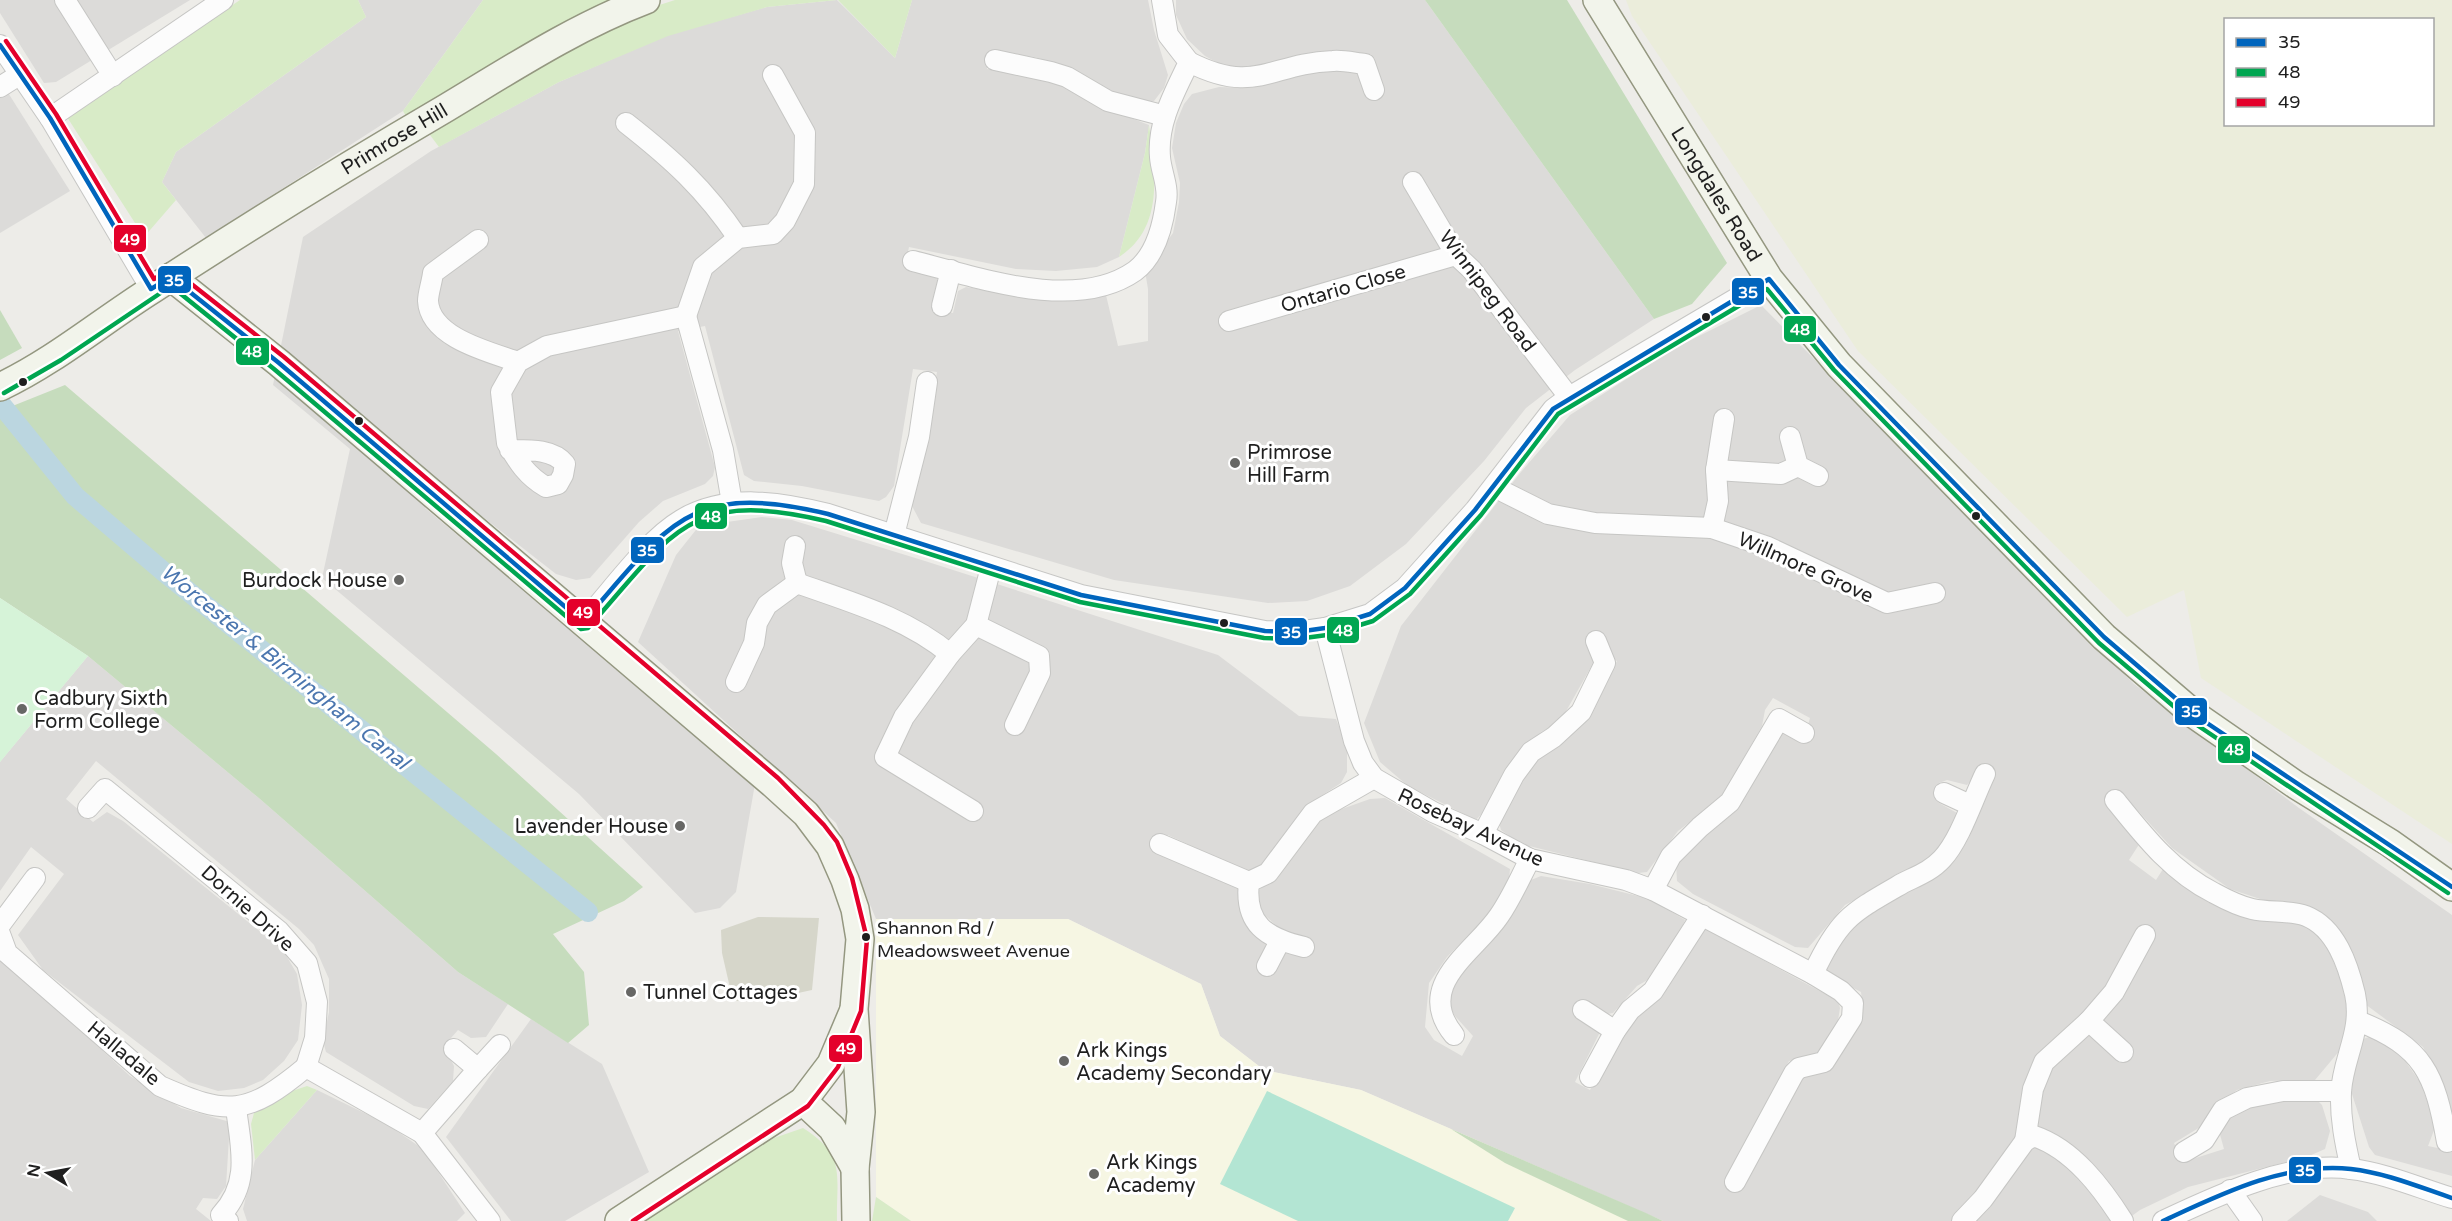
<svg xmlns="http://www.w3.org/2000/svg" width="2452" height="1221" font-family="'Varela Round',sans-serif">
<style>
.residential{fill:#dcdbd9}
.education{fill:#f6f6e3}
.construction{fill:#d6d6ca}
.farmland{fill:#ebeddb;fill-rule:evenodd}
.grass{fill:#d8ebc7}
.forest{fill:#c6dcbd}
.park{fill:#d6f3d8}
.pitch{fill:#b3e5d3}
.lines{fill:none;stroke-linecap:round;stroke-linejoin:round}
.canal{stroke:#bbd6e0;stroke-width:20}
.street-casing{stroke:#c6c6c4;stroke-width:22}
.secondary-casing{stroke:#949780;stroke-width:30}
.street{stroke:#fcfcfc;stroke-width:20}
.secondary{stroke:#f2f4eb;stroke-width:27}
.bus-1-casing{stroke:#fff;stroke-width:9}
.bus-2-casing{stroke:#fff;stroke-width:9}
.bus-3-casing{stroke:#fff;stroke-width:9}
.bus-1{stroke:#0065bd;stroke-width:4.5}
.bus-2{stroke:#00a651;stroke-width:4.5}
.bus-3{stroke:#e4002b;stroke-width:4.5}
.bus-dot{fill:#1f1f1f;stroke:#fff;stroke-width:2}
.poi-dot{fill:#676765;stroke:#fff;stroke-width:2}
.labels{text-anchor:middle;stroke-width:6;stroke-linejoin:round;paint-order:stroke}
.bus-label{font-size:18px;fill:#1f1f1f;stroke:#fff;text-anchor:start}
.street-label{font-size:20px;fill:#1f1f1f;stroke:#fff}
.poi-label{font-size:20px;fill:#1f1f1f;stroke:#fff;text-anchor:start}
.water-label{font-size:21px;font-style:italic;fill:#4b76af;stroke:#fff}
.line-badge{stroke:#fff;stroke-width:2}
.badge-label{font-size:16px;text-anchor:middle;font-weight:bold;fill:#fff}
</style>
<rect width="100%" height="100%" fill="#edece8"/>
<g class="residential">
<path d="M 0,0 L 190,0 L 56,82 L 44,83 L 0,13 Z"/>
<path d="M 358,0 L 483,0 L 403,111 L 206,238 L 162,182 L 176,152 L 366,17 Z"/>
<path d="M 837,0 L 895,58 L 912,0 L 1148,0 L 1154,30 L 1168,75 L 1164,88 L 1154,101 L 1142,104 L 1122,98 L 1065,67 L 1035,57 L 987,52 L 987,69 L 1012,71 L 1067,87 L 1087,101 L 1149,125 L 1145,153 L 1119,257 L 1097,267 L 1056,271 L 1016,269 L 909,247 L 905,266 L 935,273 L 938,283 L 931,309 L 953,313 L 958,291 L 966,287 L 994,292 L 1106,295 L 1118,346 L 1148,341 L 1148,289 L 1145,271 L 1173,233 L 1179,202 L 1180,183 L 1172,148 L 1176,123 L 1184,104 L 1192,94 L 1219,87 L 1251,88 L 1334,67 L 1350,70 L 1361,75 L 1382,93 L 1371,54 L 1255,69 L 1225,67 L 1205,56 L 1187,39 L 1176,15 L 1176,0 L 1425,0 L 1654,319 L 1575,370 L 1526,408 L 1484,461 L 1406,544 L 1350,586 L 1307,601 L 1268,603 L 1114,580 L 921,523 L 912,506 L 937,372 L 913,369 L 894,486 L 886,497 L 879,501 L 802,486 L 754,481 L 744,475 L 705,326 L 678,331 L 715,467 L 713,476 L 705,484 L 663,501 L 639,522 L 590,578 L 576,580 L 556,574 L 438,482 L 425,508 L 755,784 L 736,892 L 720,908 L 695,913 L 579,794 L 322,578 L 350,449 L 273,385 L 303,237 L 431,151 L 559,82 L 668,35 L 767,7 Z"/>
<path d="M 0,80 L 70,191 L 0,233 Z"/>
<path d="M 1761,305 L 2134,684 L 2299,808 L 2452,915 L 2452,1116 L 2444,1090 L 2423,1047 L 2365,1004 L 2343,939 L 2278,905 L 2230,889 L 2172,848 L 2119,790 L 2105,804 L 2140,843 L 2129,860 L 2156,880 L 2163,869 L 2194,890 L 2303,923 L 2326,943 L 2341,981 L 2351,1022 L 2346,1043 L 2315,1080 L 2270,1081 L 2237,1090 L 2217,1105 L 2202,1126 L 2174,1143 L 2183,1162 L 2224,1149 L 2219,1131 L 2225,1117 L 2256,1100 L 2314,1097 L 2322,1105 L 2330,1131 L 2325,1149 L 2309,1156 L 2188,1187 L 2140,1210 L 2125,1221 L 1663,1221 L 1361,1090 L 1264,1070 L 1220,1036 L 1201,984 L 1068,919 L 876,919 L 836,823 L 638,642 L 676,555 L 699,526 L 762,517 L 792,520 L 925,561 L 1218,655 L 1299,716 L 1336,719 L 1347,747 L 1347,772 L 1341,783 L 1321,796 L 1299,817 L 1257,871 L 1250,873 L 1168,835 L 1159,852 L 1239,889 L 1240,908 L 1247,926 L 1262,935 L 1266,943 L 1262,963 L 1277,969 L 1284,953 L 1307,954 L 1309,940 L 1279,928 L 1259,910 L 1258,891 L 1273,879 L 1316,823 L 1336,811 L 1370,799 L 1385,798 L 1510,869 L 1509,879 L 1492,911 L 1447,957 L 1429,983 L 1425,1027 L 1434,1040 L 1462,1056 L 1473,1036 L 1455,1016 L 1448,1003 L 1447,988 L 1521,890 L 1531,880 L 1541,876 L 1590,884 L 1650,899 L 1685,920 L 1673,948 L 1651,978 L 1637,986 L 1613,1013 L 1602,1015 L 1602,1028 L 1575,1082 L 1590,1090 L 1629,1017 L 1699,932 L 1706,929 L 1838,1001 L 1840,1008 L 1837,1027 L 1821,1055 L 1789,1061 L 1731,1172 L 1800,1074 L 1813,1071 L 1862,1000 L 1861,992 L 1825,973 L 1849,927 L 1870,909 L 1947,868 L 1994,779 L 1979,772 L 1967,785 L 1947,780 L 1939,783 L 1936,797 L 1939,803 L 1957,813 L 1943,846 L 1923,865 L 1845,905 L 1808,948 L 1795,947 L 1693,894 L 1677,881 L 1676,863 L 1779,734 L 1789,732 L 1803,741 L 1810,718 L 1773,698 L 1765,710 L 1762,726 L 1720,799 L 1678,831 L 1647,872 L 1638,873 L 1521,844 L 1501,830 L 1498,819 L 1528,765 L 1600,694 L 1617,661 L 1600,651 L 1560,722 L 1541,732 L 1517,760 L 1484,811 L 1476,820 L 1408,786 L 1380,762 L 1364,723 L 1401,626 L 1521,472 L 1570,415 L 1675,348 Z"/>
<path d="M 88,656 L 260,799 L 458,972 L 508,1004 L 486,1037 L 471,1038 L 458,1030 L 444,1046 L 454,1066 L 453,1081 L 428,1109 L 414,1106 L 326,1052 L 323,1041 L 329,1012 L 329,979 L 314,945 L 299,929 L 96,761 L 66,799 L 93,822 L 107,812 L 123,821 L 283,950 L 297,974 L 302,1005 L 298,1040 L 284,1061 L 263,1080 L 244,1088 L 218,1091 L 189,1082 L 43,970 L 18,935 L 64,874 L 31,847 L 0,891 L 0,762 Z"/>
<path d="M 0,956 L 130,1076 L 181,1108 L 230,1122 L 226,1186 L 217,1199 L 203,1198 L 196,1209 L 211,1221 L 0,1221 Z"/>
<path d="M 531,1019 L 602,1064 L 649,1172 L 565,1221 L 511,1221 L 446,1137 Z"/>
<path d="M 2369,1037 L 2380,1039 L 2398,1051 L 2420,1082 L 2436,1125 L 2428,1146 L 2452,1151 L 2452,1176 L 2375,1155 L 2369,1147 L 2352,1094 L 2352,1081 L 2363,1039 Z"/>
<path d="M 317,1090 L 385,1123 L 423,1149 L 465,1213 L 457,1221 L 247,1221 L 243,1209 L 255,1160 Z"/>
<path d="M 2320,1195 L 2368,1212 L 2377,1221 L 2287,1221 Z"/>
</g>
<path class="education" d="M 876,919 L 1068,919 L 1201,984 L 1220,1036 L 1264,1070 L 1361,1090 L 1663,1221 L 911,1221 L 876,1197 Z"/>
<path class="construction" d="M 758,917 L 819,918 L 812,990 L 761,1001 L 733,1001 L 722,953 L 721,930 Z"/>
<path class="farmland" d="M 1626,0 L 2452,0 L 2452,844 L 2201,678 L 2184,590 L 2127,617 L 1858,351 L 1632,16 ZM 2226,20 L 2432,20 L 2432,124 L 2226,124 Z"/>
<g class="grass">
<path d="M 240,0 L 358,0 L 366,17 L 176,152 L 162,182 L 176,200 L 144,237 L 67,117 Z"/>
<path d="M 483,0 L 610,0 C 538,32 473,75 407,118 L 403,111 Z"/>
<path d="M 675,0 L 837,0 L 767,7 L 668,36 L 559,82 L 439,147 L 427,131 C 506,84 587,26 675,0 Z"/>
<path d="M 838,0 L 912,0 L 895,58 Z"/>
<path d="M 1149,125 C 1155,172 1165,227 1119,257 L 1145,153 Z"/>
<path d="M 307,1086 L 317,1090 L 255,1160 L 251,1124 L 254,1113 L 289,1092 Z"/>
<path d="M 803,1128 C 847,1156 836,1175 837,1221 L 641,1221 L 774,1138 Z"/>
<path d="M 876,1197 L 911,1221 L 872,1221 Z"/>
</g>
<g class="forest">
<path d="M 1425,0 L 1567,0 L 1727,263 L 1692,304 L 1654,319 Z"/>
<path d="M 0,310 L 22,348 L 0,360 Z"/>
<path d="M 65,385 L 496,754 L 643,887 L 624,901 L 553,934 L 584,972 L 589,1025 L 568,1043 L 458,972 L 260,799 L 88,656 L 0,598 L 0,411 Z"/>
<path d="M 1451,1129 L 1646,1213 L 1663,1221 L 1628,1221 L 1505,1163 Z"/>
</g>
<path class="park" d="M 0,598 L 88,656 L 0,762 Z"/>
<path class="pitch" d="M 1267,1091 L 1515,1208 L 1508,1221 L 1298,1221 L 1220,1184 Z"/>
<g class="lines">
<path class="canal" d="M 0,403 L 75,496 L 164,572 L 588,912"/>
<g class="street-casing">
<g id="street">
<path d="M 65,0 L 113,76"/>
<path d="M 0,45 L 50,118 L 151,289"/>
<path d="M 995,60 L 1051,72 L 1067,77 L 1108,101 L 1165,116"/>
<path d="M 1189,62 C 1256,96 1270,63 1333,61 C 1343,60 1355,63 1365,64 L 1374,90"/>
<path d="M 0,87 L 19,75"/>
<path d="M 50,118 L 223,0"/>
<path d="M 626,123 C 672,159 705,189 738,238"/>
<path d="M 1413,182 L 1456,255 L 1472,270 L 1569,397"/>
<path d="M 478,240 L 433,273 C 432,282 428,293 428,301 C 430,338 490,352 518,362"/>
<path d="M 913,261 C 977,277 1075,313 1135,271 C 1155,256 1163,225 1166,202 C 1169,186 1161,172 1160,157 C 1157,122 1175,92 1189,62 L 1168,35 L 1162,0"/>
<path d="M 942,306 L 951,270"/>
<path d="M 686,316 L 703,267 L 738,238 L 773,234 L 785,221 L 804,184 L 805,133 L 773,75"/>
<path d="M 1229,321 L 1456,255"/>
<path d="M 1790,437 L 1798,466 L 1818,476"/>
<path d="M 510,450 C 529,450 553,449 565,464 L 563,475 L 558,484 L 546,487 C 527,476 518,462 507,443 L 501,392 L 518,362 L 547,346 L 686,316 L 723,450 L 732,503"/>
<path d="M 1716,470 L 1781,474 L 1798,466"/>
<path d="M 1494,487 L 1548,514 L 1595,523 L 1712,528 L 1718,501 L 1716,470 L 1724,419"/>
<path d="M 1712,528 L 1768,547 L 1887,603 L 1935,593"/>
<path d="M 894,535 L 919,437 L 927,382"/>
<path d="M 795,546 L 792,563 L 797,583"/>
<path d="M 583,622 C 610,593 647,540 681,520 C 726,493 781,502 828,514 L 1081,595 L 1265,631 L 1297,632 L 1325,628 L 1370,614 L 1405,588 L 1475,510 L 1553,409 L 1569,397 L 1769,279"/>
<path d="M 976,625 L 1039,656 L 1040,673 L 1015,725"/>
<path d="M 1325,628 L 1354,741 L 1363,763 L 1374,778 L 1433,812 L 1483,834 L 1530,859 L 1626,880 L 1653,890 L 1813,974 L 1841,991 L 1853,1003 L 1852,1018 L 1824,1062 L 1799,1068 L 1794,1073 L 1735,1182"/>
<path d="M 736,682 L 754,643 L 757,623 L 767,605 L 797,583 C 850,602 905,617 950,654"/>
<path d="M 1944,793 L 1970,805"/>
<path d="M 2115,800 C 2144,836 2172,872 2214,893 C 2225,899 2239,906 2252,909 C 2269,913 2290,910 2306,916 C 2336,928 2348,965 2355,994 C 2363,1031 2343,1057 2341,1092 C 2340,1118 2345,1143 2351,1169"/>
<path d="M 88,808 L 105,789 L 279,931 L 307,963 L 317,1002 L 315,1038 L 306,1067 L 422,1133 L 490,1221"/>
<path d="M 973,811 L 885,757 L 904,717 L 950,654 L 976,625 L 991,567"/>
<path d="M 1483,834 L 1514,775 L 1531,752 L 1554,737 L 1581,712 L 1605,663 L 1596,641"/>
<path d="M 1160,844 L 1249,882 L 1268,873 L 1313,813 L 1374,778"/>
<path d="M 1249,882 C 1244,924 1266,938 1304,947"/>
<path d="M 1653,890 L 1671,856 L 1700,827 L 1730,802 L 1779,719 L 1804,733"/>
<path d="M 0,925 L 35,878"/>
<path d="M 0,934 L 7,953 L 160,1086 C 228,1116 247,1116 306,1067"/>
<path d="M 1267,966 L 1280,941"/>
<path d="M 1813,974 C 1839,918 1851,913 1903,883 C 1917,876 1931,871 1942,859 C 1960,840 1973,799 1985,774"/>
<path d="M 1583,1010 L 1615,1031"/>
<path d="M 2089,1021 L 2123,1052"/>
<path d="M 2358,1021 C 2424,1047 2435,1074 2447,1142"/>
<path d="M 1454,1035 C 1413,985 1474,953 1499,916 C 1511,899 1520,878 1530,859"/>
<path d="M 478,1069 L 500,1045"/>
<path d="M 1590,1077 L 1615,1031 L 1630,1010 L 1653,991 L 1702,915"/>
<path d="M 422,1133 L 478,1069 L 454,1049"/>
<path d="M 2025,1141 L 2033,1089 L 2044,1062 L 2089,1021 L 2114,992 L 2145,935"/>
<path d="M 2184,1152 L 2204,1140 L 2223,1110 L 2247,1098 L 2283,1091 L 2341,1091"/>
<path d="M 2230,1190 L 2252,1221"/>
<path d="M 228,1221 L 221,1215 C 251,1183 241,1148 236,1108"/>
<path d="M 1962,1221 L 1983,1199 L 2025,1141 L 2034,1136 C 2073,1149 2102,1188 2123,1221"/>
<path d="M 2163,1221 C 2216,1196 2291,1160 2351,1169 C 2385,1173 2419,1188 2452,1198"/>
</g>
</g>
<g class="secondary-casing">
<g id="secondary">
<path id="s1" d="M 1597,0 L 1769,279 L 1839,365 L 2104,637 L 2195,715 L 2296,785 L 2390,843 L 2452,887"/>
<path d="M 171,277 L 279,363 L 773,784 L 806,814 L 830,846 L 845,880 L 855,909 L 860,939 L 854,1009 L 861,1112 L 855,1168 L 856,1221"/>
<path id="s2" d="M 0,387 C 55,361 102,321 153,289 C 249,226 347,166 446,108 C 511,69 575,27 646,0"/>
<path d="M 803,1101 L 832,1128 L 855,1168"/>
<path d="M 619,1221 L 803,1101 L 831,1064 L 853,1012"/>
</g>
</g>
<use href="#street" class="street"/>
<use href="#secondary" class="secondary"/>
<g class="bus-1-casing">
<g id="bus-1">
<path d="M 0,45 L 50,118 L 151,289 L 171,277 L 279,363 L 583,622 C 668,526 687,480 828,514 L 1081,595 L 1265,631 L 1297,632 L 1325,628 L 1370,614 L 1405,588 L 1475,510 L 1553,409 L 1769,279 L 1839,365 L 2104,637 L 2195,715 L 2452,887"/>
<path d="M 2163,1221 C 2221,1194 2285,1162 2351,1169 C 2386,1173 2419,1187 2452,1198"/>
</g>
</g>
<g class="bus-2-casing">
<path id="bus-2" d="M 4,393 L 61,360 L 171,286 L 274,369 L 581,629 L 588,628 C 672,534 687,488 826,521 L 1080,602 L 1264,638 L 1297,639 L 1327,635 L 1373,621 L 1410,594 L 1481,515 L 1558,414 L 1767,289 L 1834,370 L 2099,643 L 2191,721 L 2448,893"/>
</g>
<g class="bus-3-casing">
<path id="bus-3" d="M 6,41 L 56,114 L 154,279 L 169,270 L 175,271 L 284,357 L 778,778 L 824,825 L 837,842 L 852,878 L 867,939 L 861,1011 L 838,1067 L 808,1106 L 633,1221"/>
</g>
<use href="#bus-1" class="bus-1"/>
<use href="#bus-2" class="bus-2"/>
<use href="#bus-3" class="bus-3"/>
</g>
<g class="bus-dot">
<circle cx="1706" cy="317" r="5"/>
<circle cx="23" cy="382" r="5"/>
<circle cx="359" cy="421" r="5"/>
<circle cx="1976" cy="516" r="5"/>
<circle cx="1224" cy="623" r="5"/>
<circle cx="866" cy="937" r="5"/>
</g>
<g class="poi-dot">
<circle cx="1235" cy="463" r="6"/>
<circle cx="399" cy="580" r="6"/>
<circle cx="22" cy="709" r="6"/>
<circle cx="680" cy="826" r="6"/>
<circle cx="631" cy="992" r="6"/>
<circle cx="1064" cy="1061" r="6"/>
<circle cx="1094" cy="1174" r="6"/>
</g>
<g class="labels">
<g class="bus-label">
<text x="877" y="934">Shannon Rd /<tspan x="877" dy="23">Meadowsweet Avenue</tspan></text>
</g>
<g class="street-label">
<text dy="7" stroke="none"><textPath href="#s2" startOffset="466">Primrose Hill</textPath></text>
<text dy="7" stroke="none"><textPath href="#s1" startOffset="228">Longdales Road</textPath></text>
<text transform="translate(1343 288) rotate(-16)" y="7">Ontario Close</text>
<text transform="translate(1488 291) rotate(53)" y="7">Winnipeg Road</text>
<text transform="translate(1806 567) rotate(24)" y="7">Willmore Grove</text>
<text transform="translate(1471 827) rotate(25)" y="7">Rosebay Avenue</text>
<text transform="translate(248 908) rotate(42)" y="7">Dornie Drive</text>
<text transform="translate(124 1053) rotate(40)" y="7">Halladale</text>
</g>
<g class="poi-label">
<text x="1247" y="459">Primrose<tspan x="1247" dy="23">Hill Farm</tspan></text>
<text x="387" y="587" text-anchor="end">Burdock House</text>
<text x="34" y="705">Cadbury Sixth<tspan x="34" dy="23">Form College</tspan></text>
<text x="668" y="833" text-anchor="end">Lavender House</text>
<text x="643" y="999">Tunnel Cottages</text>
<text x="1076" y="1057">Ark Kings<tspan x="1076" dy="23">Academy Secondary</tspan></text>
<text x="1106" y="1169">Ark Kings<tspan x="1106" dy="23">Academy</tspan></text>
</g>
<g class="water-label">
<text transform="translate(285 667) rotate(39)" y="7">Worcester &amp; Birmingham Canal</text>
</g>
</g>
<g class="line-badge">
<rect x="113" y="224" width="34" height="29" rx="6" fill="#e4002b"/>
<rect x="157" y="265" width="35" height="29" rx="6" fill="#0065bd"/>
<rect x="1731" y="277" width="34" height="29" rx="6" fill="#0065bd"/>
<rect x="1783" y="315" width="34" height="28" rx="6" fill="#00a651"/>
<rect x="235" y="337" width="35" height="29" rx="6" fill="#00a651"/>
<rect x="694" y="502" width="34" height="28" rx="6" fill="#00a651"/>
<rect x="630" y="536" width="35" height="28" rx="6" fill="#0065bd"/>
<rect x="566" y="598" width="35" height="29" rx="6" fill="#e4002b"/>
<rect x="1326" y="616" width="34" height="28" rx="6" fill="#00a651"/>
<rect x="1274" y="617" width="34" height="29" rx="6" fill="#0065bd"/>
<rect x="2174" y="697" width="34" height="29" rx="6" fill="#0065bd"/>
<rect x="2217" y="735" width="34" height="29" rx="6" fill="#00a651"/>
<rect x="828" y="1034" width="35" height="29" rx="6" fill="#e4002b"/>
<rect x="2288" y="1156" width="34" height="28" rx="6" fill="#0065bd"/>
</g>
<g class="badge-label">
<text x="130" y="245">49</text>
<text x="174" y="286">35</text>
<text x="1748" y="298">35</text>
<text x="1800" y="335">48</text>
<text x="252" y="357">48</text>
<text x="711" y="522">48</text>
<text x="647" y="556">35</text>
<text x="583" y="618">49</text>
<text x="1343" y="636">48</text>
<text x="1291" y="638">35</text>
<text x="2191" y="717">35</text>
<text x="2234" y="755">48</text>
<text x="846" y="1054">49</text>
<text x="2305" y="1176">35</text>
</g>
<rect x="2224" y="18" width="210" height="108" fill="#ffffff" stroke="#a5a5a5" stroke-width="1.5"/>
<rect x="2236" y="38" width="30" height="9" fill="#0065bd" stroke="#a5a5a5" stroke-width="1.5"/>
<text x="2278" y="48" font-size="18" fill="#1f1f1f">35</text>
<rect x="2236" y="68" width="30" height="9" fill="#00a651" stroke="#a5a5a5" stroke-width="1.5"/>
<text x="2278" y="78" font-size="18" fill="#1f1f1f">48</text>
<rect x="2236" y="98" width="30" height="9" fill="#e4002b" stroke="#a5a5a5" stroke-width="1.5"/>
<text x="2278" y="108" font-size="18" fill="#1f1f1f">49</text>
<g transform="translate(48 1173) rotate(280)" stroke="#ffffff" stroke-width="4.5" paint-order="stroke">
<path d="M0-4.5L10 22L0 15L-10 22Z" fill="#1f1f1f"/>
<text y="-9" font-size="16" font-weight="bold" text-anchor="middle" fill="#1f1f1f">N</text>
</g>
</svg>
